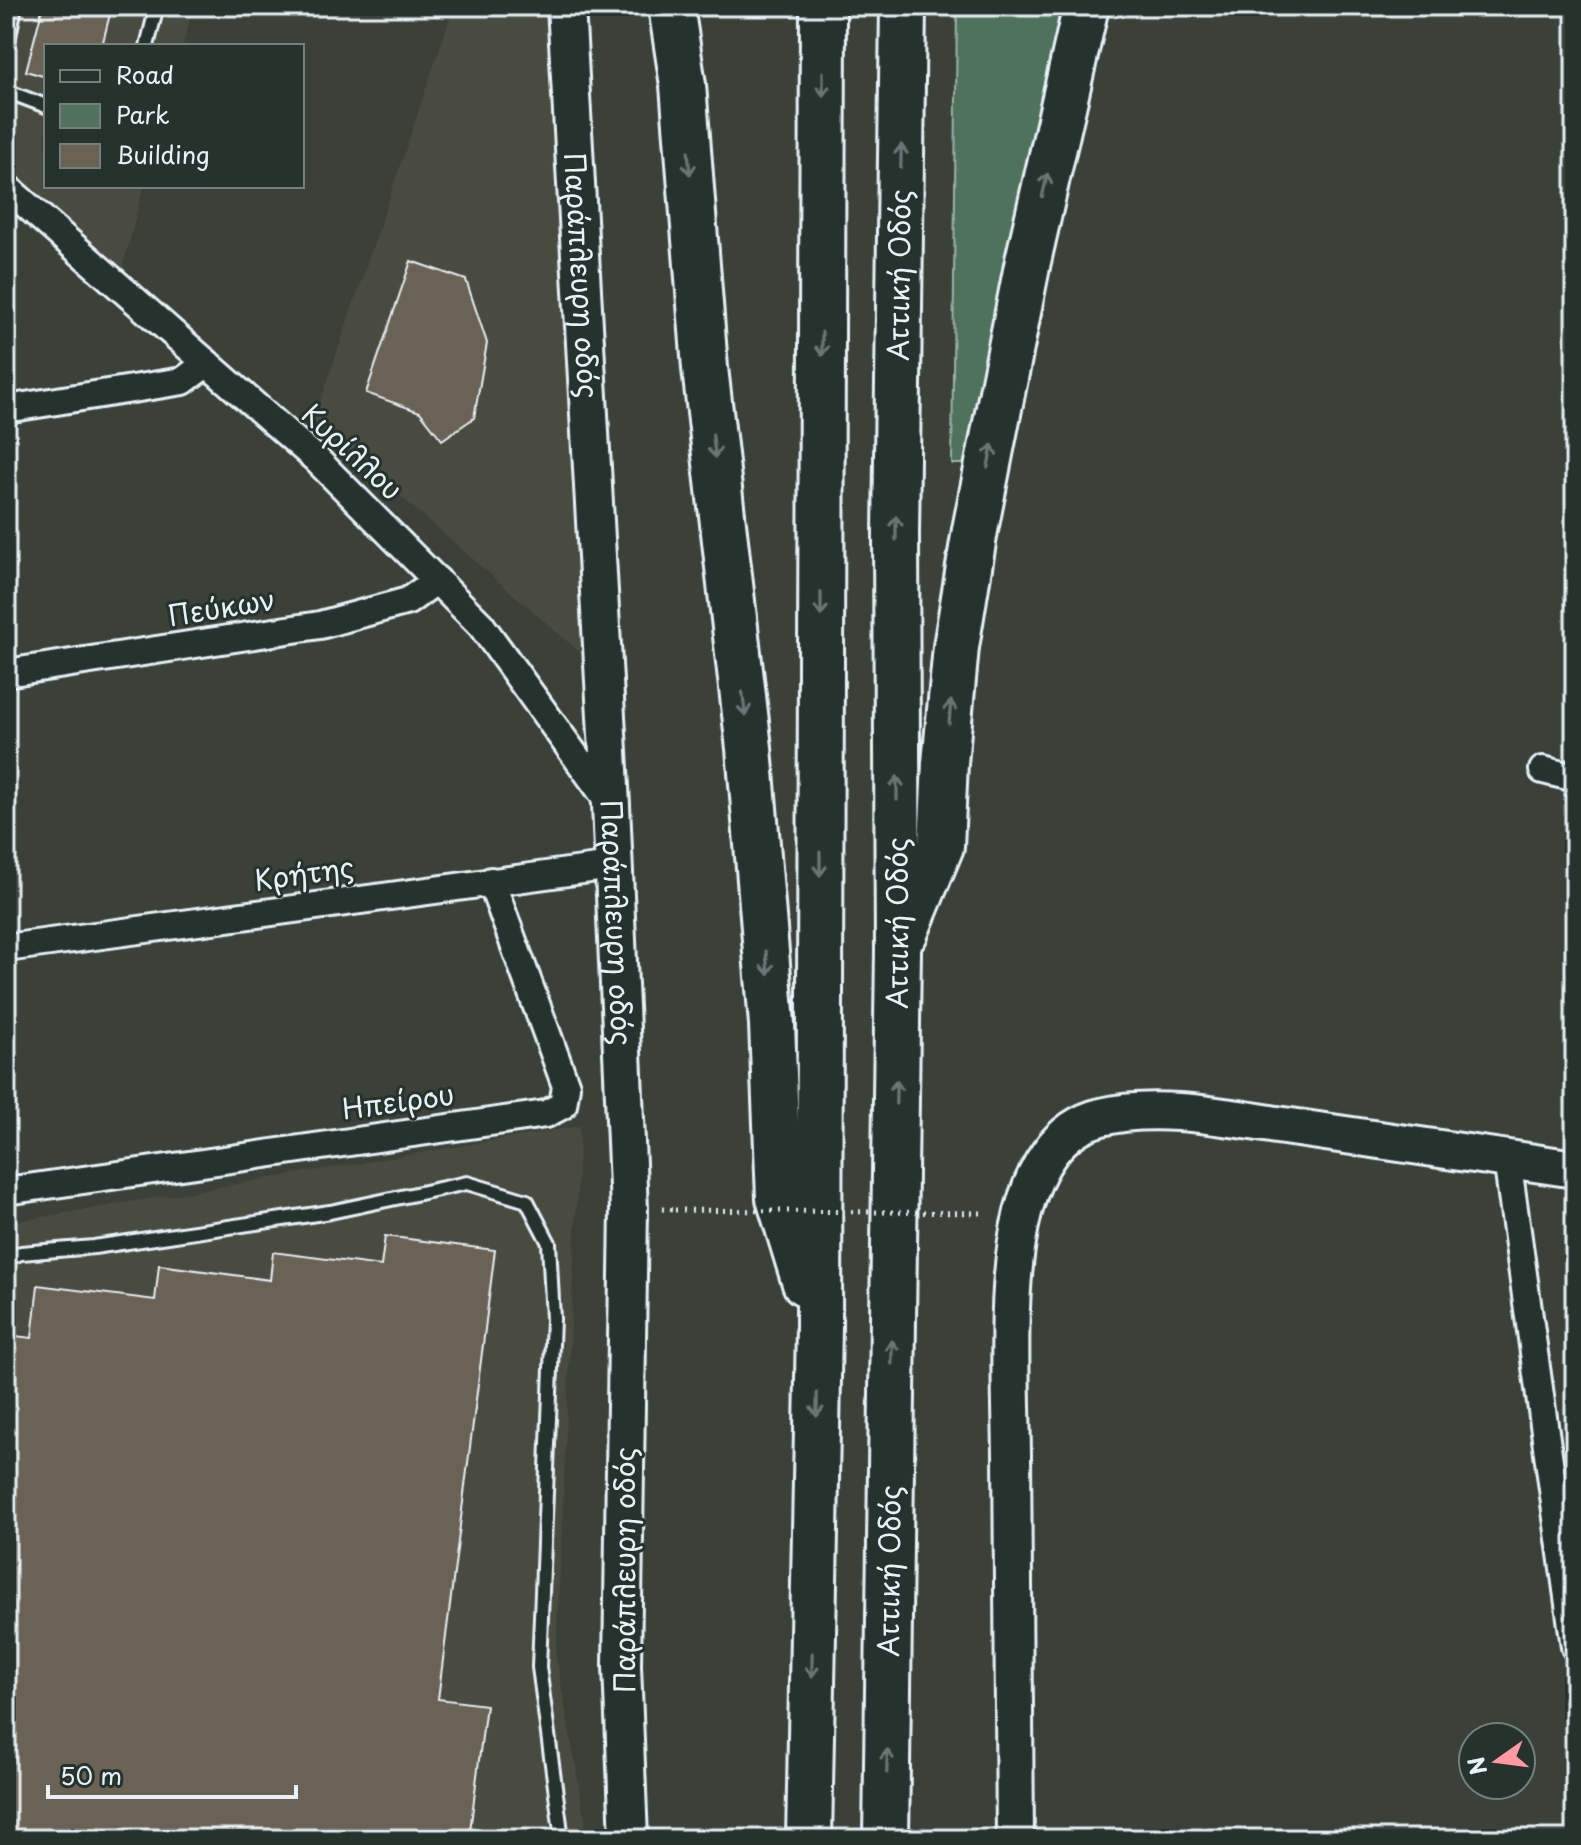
<svg xmlns="http://www.w3.org/2000/svg" width="1581" height="1845" font-family="'Playpen Sans',sans-serif">
<style>
.built{fill:#494b41}
.green{fill:#50725c;stroke:#9cb2aa;stroke-width:2}
.building{fill:#6b6254;stroke:#e8f1f8;stroke-width:2}
.lines{fill:none;stroke-linecap:round;stroke-linejoin:round}
.lane-casing{stroke:#e8f1f8;stroke-width:18}
.street-casing{stroke:#e8f1f8;stroke-width:32}
.secondary-casing{stroke:#e8f1f8;stroke-width:42}
.highway-casing{stroke:#e8f1f8;stroke-width:50}
.path{stroke:#e8f1f8;stroke-width:5;stroke-dasharray:2 6;stroke-linecap:butt}
.lane{stroke:#26332d;stroke-width:12}
.street{stroke:#26332d;stroke-width:26}
.secondary{stroke:#26332d;stroke-width:36}
.highway{stroke:#26332d;stroke-width:44}
.path-bridge{stroke:#e8f1f8;stroke-width:5;stroke-dasharray:2 6;stroke-linecap:butt}
.oneway{stroke:#6a7674}
.labels{text-anchor:middle;stroke-width:6;stroke-linejoin:round;paint-order:stroke}
.street-label{font-size:28px;fill:#e8f1f8;stroke:#26332d}
</style>
<rect width="100%" height="100%" fill="#3b4139"/>
<filter id="ink" filterUnits="userSpaceOnUse"><feTurbulence type="fractalNoise" baseFrequency=".0125" numOctaves="2"/><feDisplacementMap in="SourceGraphic" scale="16" xChannelSelector="R" yChannelSelector="G"/><feConvolveMatrix kernelMatrix="1 2 1 2 8 2 1 2 1" color-interpolation-filters="sRGB"/></filter>
<g filter="url(#ink)">
<g class="built">
<path d="M 6,6 L 193,6 L 183,46 L 46,46 L 46,186 L 144,186 L 122,269 L 6,166 Z"/>
<path d="M 454,6 L 469,6 L 546,19 L 582,654 L 314,421 Z"/>
<path d="M 580,1126 L 556,1655 L 588,1839 L 6,1839 L 6,1223 Z"/>
</g>
<path class="green" d="M 957,6 L 1073,6 L 975,464 L 952,464 Z"/>
<g class="building">
<path d="M 43,6 L 112,6 L 102,46 L 46,46 L 46,77 L 26,71 Z"/>
<path d="M 411,261 L 466,280 L 487,343 L 474,418 L 442,440 L 420,412 L 366,393 Z"/>
<path d="M 385,1236 L 495,1250 L 438,1699 L 486,1705 L 469,1839 L 6,1839 L 6,1335 L 32,1338 L 38,1285 L 155,1300 L 159,1265 L 270,1280 L 273,1252 L 381,1266 Z"/>
</g>
<g class="lines">
<g class="lane-casing">
<g id="lane">
<path d="M 147,46 L 157,6"/>
<path d="M 6,52 L 15,6"/>
<path d="M 6,91 L 46,106"/>
<path d="M 6,1259 L 21,1253 L 94,1247 L 330,1212 L 467,1183 L 527,1201 L 549,1243 L 553,1319 L 539,1667 L 562,1839"/>
</g>
</g>
<g class="street-casing">
<g id="street">
<path d="M 6,187 L 316,459 L 481,625 L 611,805"/>
<path d="M 6,409 L 183,381 L 207,363"/>
<path d="M 6,673 L 320,625 L 408,601 L 437,580"/>
<path d="M 1543,770 L 1575,778"/>
<path d="M 6,948 L 612,866"/>
<path d="M 1507,1159 L 1575,1647"/>
<path d="M 6,1191 L 546,1114 L 563,1105 L 566,1086 L 491,881"/>
</g>
</g>
<g class="secondary-casing">
<g id="secondary">
<path id="s1" d="M 566,6 L 611,805 L 629,1209 L 622,1666 L 629,1839"/>
<path d="M 1015,1839 C 1014,1711 1013,1582 1012,1454 C 1011,1381 1005,1282 1023,1212 C 1034,1171 1056,1128 1101,1117 C 1162,1102 1237,1120 1298,1128 C 1391,1142 1483,1155 1575,1169"/>
</g>
</g>
<g class="highway-casing">
<g id="highway">
<path d="M 671,6 L 683,85 L 705,368 L 749,748 L 772,1024 L 779,1198 L 805,1283"/>
<path d="M 905,933 L 941,846 L 945,763 L 956,647 L 975,530 L 1028,261 L 1086,6"/>
<path d="M 809,1839 L 819,1327 L 823,6"/>
<path id="s2" d="M 886,1839 L 898,950 L 896,534 L 903,6"/>
</g>
</g>
<path class="path" d="M 662,1209 L 675,1210"/>
<use href="#lane" class="lane"/>
<use href="#street" class="street"/>
<use href="#secondary" class="secondary"/>
<use href="#highway" class="highway"/>
<path class="path-bridge" d="M 675,1210 L 984,1213"/>
</g>
<defs><path id="oneway-shaft" d="M-6 0H5M1.5-3L5.5 0L1.5 3" fill="none" stroke-width="1.6" stroke-linecap="round" stroke-linejoin="round" transform="scale(2)"/></defs>
<g class="oneway">
<use href="#oneway-shaft" transform="translate(823 84) rotate(90)"/>
<use href="#oneway-shaft" transform="translate(901 156) rotate(-89)"/>
<use href="#oneway-shaft" transform="translate(689 163) rotate(86)"/>
<use href="#oneway-shaft" transform="translate(1045 185) rotate(-77)"/>
<use href="#oneway-shaft" transform="translate(822 344) rotate(90)"/>
<use href="#oneway-shaft" transform="translate(714 446) rotate(83)"/>
<use href="#oneway-shaft" transform="translate(990 456) rotate(-79)"/>
<use href="#oneway-shaft" transform="translate(896 528) rotate(-90)"/>
<use href="#oneway-shaft" transform="translate(821 604) rotate(90)"/>
<use href="#oneway-shaft" transform="translate(744 704) rotate(83)"/>
<use href="#oneway-shaft" transform="translate(950 712) rotate(-85)"/>
<use href="#oneway-shaft" transform="translate(897 788) rotate(-90)"/>
<use href="#oneway-shaft" transform="translate(820 864) rotate(90)"/>
<use href="#oneway-shaft" transform="translate(767 963) rotate(85)"/>
<use href="#oneway-shaft" transform="translate(896 1092) rotate(-89)"/>
<use href="#oneway-shaft" transform="translate(892 1352) rotate(-89)"/>
<use href="#oneway-shaft" transform="translate(817 1405) rotate(91)"/>
<use href="#oneway-shaft" transform="translate(812 1665) rotate(91)"/>
<use href="#oneway-shaft" transform="translate(887 1761) rotate(-89)"/>
</g>
</g>
<g class="labels">
<g class="street-label">
<text dy="10" stroke="none"><textPath href="#s1" startOffset="270">Παράπλευρη οδός</textPath></text>
<text dy="10" stroke="none"><textPath href="#s2" startOffset="1564">Αττική Οδός</textPath></text>
<text transform="translate(352 452) rotate(43)" y="10">Κυρίλλου</text>
<text transform="translate(221 608) rotate(-9)" y="10">Πεύκων</text>
<text transform="translate(304 874) rotate(-8)" y="10">Κρήτης</text>
<text dy="10" stroke="none"><textPath href="#s1" startOffset="918">Παράπλευρη οδός</textPath></text>
<text dy="10" stroke="none"><textPath href="#s2" startOffset="916">Αττική Οδός</textPath></text>
<text transform="translate(398 1102) rotate(-8)" y="10">Ηπείρου</text>
<text transform="translate(625 1570) rotate(-90)" y="10">Παράπλευρη οδός</text>
<text dy="10" stroke="none"><textPath href="#s2" startOffset="268">Αττική Οδός</textPath></text>
</g>
</g>
<rect width="1581" height="1845" fill="none" stroke="#26332d" stroke-width="32"/>
<rect x="16" y="16" width="1549" height="1813" fill="none" stroke="#e8f1f8" stroke-width="3" filter="url(#ink)"/>
<rect x="44" y="44" width="260" height="144" fill="#26332d" stroke="#747f7e" stroke-width="2"/>
<rect x="60" y="70" width="40" height="12" fill="#26332d" stroke="#747f7e" stroke-width="2"/>
<text x="116" y="84" font-size="24" fill="#e8f1f8">Road</text>
<rect x="60" y="104" width="40" height="24" fill="#50725c" stroke="#747f7e" stroke-width="2"/>
<text x="116" y="124" font-size="24" fill="#e8f1f8">Park</text>
<rect x="60" y="144" width="40" height="24" fill="#6b6254" stroke="#747f7e" stroke-width="2"/>
<text x="116" y="164" font-size="24" fill="#e8f1f8">Building</text>
<g transform="translate(1497 1761) rotate(256)"><circle r="38" fill="#26332d" stroke="#747f7e" stroke-width="2"/>
<path d="M0-6L14 30L0 20L-14 30Z" fill="#ff9aa2"/>
<text y="-12" font-size="22" font-weight="bold" text-anchor="middle" fill="#e8f1f8">N</text>
</g>
<path d="M48 1785v12h248v-12" fill="none" stroke="#e8f1f8" stroke-width="4"/>
<text x="60" y="1785" font-size="24" fill="#e8f1f8" stroke="#26332d" stroke-width="6" paint-order="stroke">50 m</text>
</svg>
